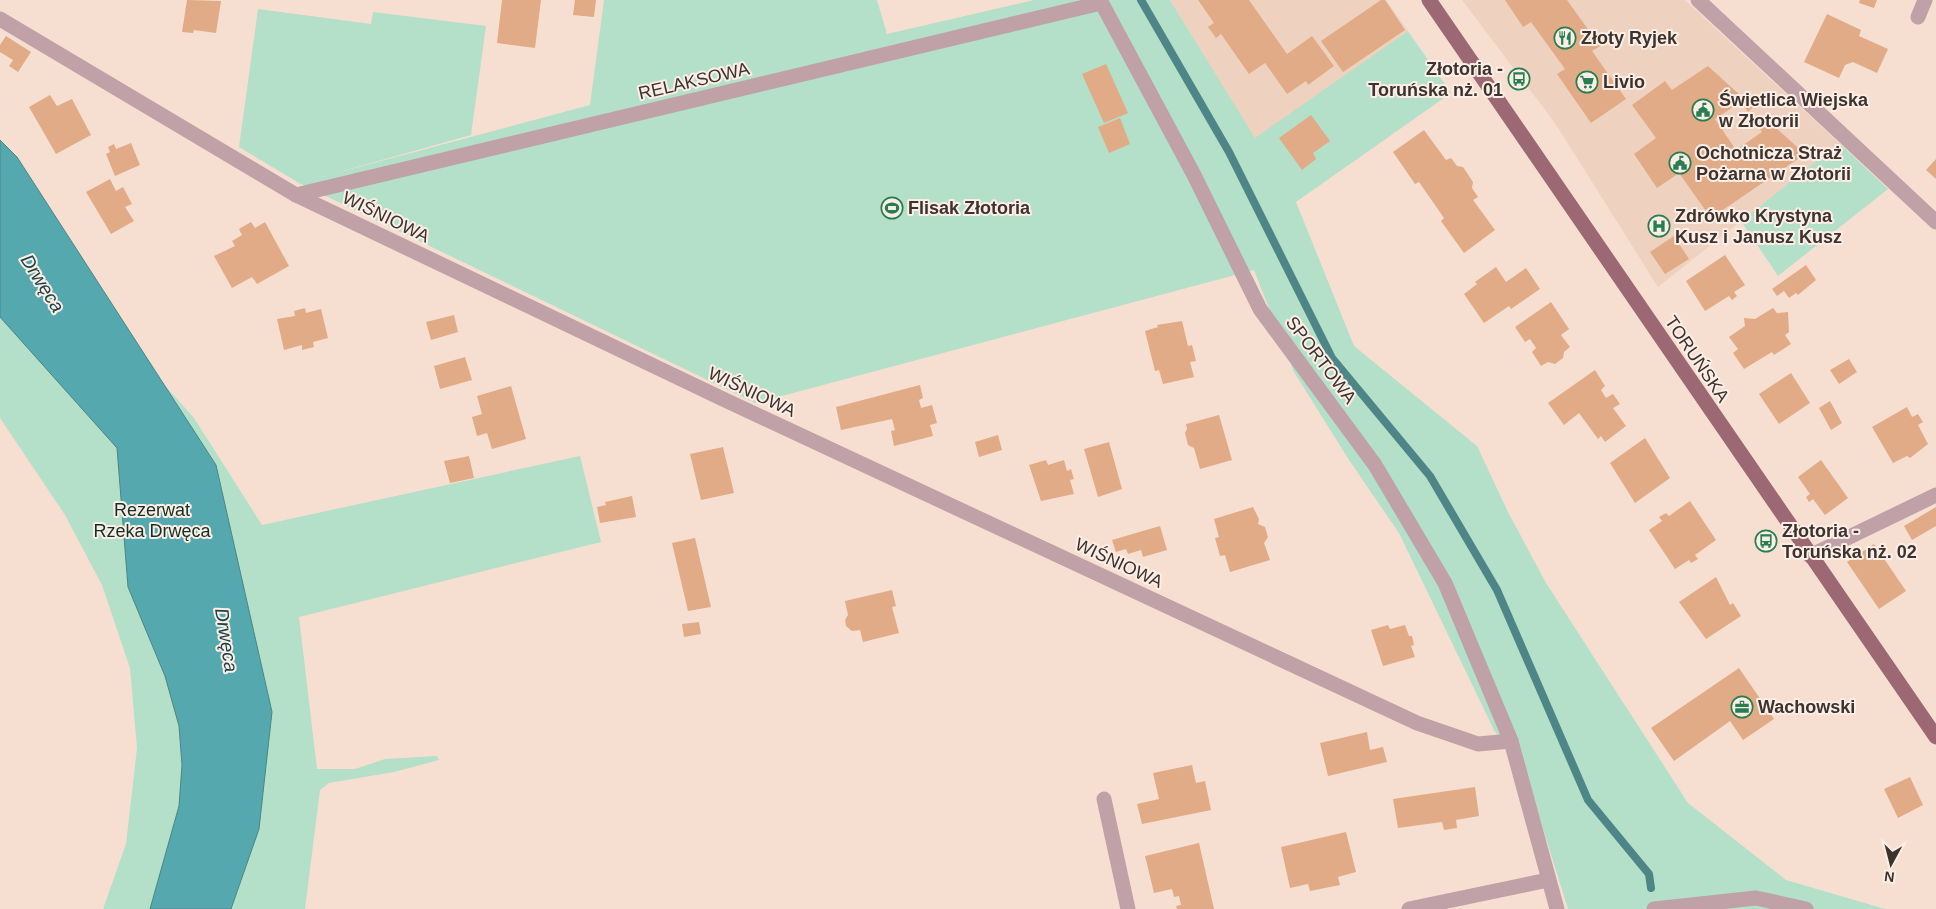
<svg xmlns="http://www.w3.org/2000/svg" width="1936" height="909" font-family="Helvetica,sans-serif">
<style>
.built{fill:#eed1be}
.green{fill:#b4dfc8}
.water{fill:#55a8ad;stroke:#4e8587}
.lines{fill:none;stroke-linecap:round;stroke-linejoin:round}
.stream{stroke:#4e8587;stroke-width:8}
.building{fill:#e1ab87}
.minor{stroke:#bfa1a7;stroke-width:15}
.major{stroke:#9c6874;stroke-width:15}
.labels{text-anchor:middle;stroke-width:4;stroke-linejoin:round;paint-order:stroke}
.poi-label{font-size:18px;font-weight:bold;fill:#3c332e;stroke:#fceee6;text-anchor:start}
.street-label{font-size:18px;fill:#3c332e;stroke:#fceee6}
.park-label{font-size:18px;fill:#123022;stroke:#fceee6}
.water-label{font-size:19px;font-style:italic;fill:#1b4245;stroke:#fceee6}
</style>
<rect width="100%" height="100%" fill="#f6dfd1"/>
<g class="built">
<path d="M 1170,0 L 1386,0 L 1408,31 L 1255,139 Z"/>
<path d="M 1462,0 L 1685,0 L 1839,143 L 1658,287 L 1555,123 Z"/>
</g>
<g class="green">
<path d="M 604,0 L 877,0 L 887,34 L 1034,0 L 1170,0 L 1255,138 L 1408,31 L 1451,93 L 1296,202 L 1354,346 L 1477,446 L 1508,512 L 1546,583 L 1688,803 L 1786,880 L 1885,909 L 1568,909 L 1526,774 L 1494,730 L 1399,533 L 1349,460 L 1294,372 L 1254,270 L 755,403 L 299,183 L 239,147 L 258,9 L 371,24 L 373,12 L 486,26 L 471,135 L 321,177 L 590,105 Z"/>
<path d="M 1839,143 L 1888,189 L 1778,276 L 1741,221 Z"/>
<path d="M 0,169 L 135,352 L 194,418 L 262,525 L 580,456 L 601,542 L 299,617 L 317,769 L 355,769 L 385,759 L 437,756 L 439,760 L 394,772 L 329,783 L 320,790 L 305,909 L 103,909 L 126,844 L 137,748 L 130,668 L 102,585 L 65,515 L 0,418 Z"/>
</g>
<path class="water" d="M 0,140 L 17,157 L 216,465 L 272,712 L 259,829 L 231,909 L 150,909 L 179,806 L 182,765 L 179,726 L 165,676 L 128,587 L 117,448 L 0,317 Z"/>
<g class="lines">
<path class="stream" d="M 1141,0 L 1229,152 L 1332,358 L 1430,476 L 1497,590 L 1588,800 L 1649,874 L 1651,888"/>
</g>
<g class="building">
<path d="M 187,0 L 221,1 L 216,33 L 194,30 L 193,33 L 182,32 Z"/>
<path d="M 502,0 L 541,0 L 535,48 L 497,43 Z"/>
<path d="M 575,0 L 596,0 L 594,17 L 573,15 Z"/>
<path d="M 1198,0 L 1249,0 L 1287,54 L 1312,36 L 1334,66 L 1308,85 L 1306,81 L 1287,94 L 1265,63 L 1249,74 L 1221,34 L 1216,38 L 1208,27 L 1214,23 Z"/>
<path d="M 1381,0 L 1385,0 L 1405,30 L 1343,72 L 1321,41 Z"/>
<path d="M 1505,0 L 1567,0 L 1600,46 L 1592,51 L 1626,99 L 1591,123 L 1557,74 L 1565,69 L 1531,22 L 1523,27 Z"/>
<path d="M 1860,0 L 1877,0 L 1874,8 L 1859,3 Z"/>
<path d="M 1827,14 L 1861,30 L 1859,36 L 1888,49 L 1877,73 L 1853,62 L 1845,65 L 1839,78 L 1804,62 Z"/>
<path d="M 6,36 L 31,52 L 18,72 L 9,66 L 13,60 L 0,52 L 0,45 Z"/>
<path d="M 1106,64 L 1128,113 L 1104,123 L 1082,74 Z"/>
<path d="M 1708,66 L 1753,107 L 1748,112 L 1741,102 L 1715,119 L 1736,150 L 1762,132 L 1755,122 L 1760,117 L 1764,117 L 1805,154 L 1711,218 L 1679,173 L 1657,188 L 1634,154 L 1656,138 L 1632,105 L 1665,81 L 1672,90 Z"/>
<path d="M 50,95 L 57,106 L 72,99 L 91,135 L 56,154 L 29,107 Z"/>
<path d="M 1311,115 L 1330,141 L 1313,153 L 1316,159 L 1302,170 L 1279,138 Z"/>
<path d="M 1120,118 L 1130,144 L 1109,153 L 1098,127 Z"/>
<path d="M 1424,130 L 1446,160 L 1451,158 L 1457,166 L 1463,167 L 1473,182 L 1472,188 L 1478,197 L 1473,200 L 1495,230 L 1464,253 L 1441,221 L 1444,218 L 1419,182 L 1415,184 L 1393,152 Z"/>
<path d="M 131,143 L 140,165 L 115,176 L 106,154 L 110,152 L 108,147 L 114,144 L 116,149 Z"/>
<path d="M 1936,159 L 1936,179 L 1926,170 Z"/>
<path d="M 110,179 L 116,191 L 123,187 L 132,204 L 125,207 L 134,221 L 111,234 L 86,192 Z"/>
<path d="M 251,222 L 255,228 L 265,222 L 289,266 L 257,284 L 252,277 L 232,288 L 214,256 L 235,246 L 232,241 L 242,235 L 239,229 Z"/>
<path d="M 1674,236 L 1689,259 L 1665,274 L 1650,252 Z"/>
<path d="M 1725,255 L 1745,285 L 1734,292 L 1737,296 L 1732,300 L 1729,296 L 1705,311 L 1686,281 Z"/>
<path d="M 1806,265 L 1816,280 L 1798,295 L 1796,293 L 1789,298 L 1784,291 L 1777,296 L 1772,289 Z"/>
<path d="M 1496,267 L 1506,282 L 1526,268 L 1540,289 L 1511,309 L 1509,306 L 1484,323 L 1464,294 L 1477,284 L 1475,282 Z"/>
<path d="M 1551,302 L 1569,329 L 1561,335 L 1570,347 L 1564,352 L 1563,358 L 1555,364 L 1548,362 L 1541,366 L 1532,352 L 1536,348 L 1530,339 L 1525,342 L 1515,327 Z"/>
<path d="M 305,308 L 306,313 L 321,309 L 328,338 L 313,342 L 314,347 L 302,350 L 302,345 L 284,350 L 277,319 L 295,316 L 294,311 Z"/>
<path d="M 1773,308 L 1777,313 L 1788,312 L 1789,332 L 1785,335 L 1791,344 L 1774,355 L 1772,352 L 1744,369 L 1733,353 L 1738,349 L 1729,337 L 1745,326 L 1744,318 L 1755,319 Z"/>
<path d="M 454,315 L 458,332 L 431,340 L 426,322 Z"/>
<path d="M 1182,321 L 1188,346 L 1192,345 L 1196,361 L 1190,362 L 1194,377 L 1163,384 L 1159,370 L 1155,371 L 1145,331 L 1158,327 L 1157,325 Z"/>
<path d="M 465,357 L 472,380 L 440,389 L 434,366 Z"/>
<path d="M 1849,359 L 1857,372 L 1839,384 L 1830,370 Z"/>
<path d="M 1595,370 L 1605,386 L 1601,390 L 1606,398 L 1613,394 L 1620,404 L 1613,408 L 1626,426 L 1605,442 L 1601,436 L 1598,439 L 1579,413 L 1564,425 L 1548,403 Z"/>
<path d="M 1791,373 L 1810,403 L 1779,424 L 1759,394 Z"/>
<path d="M 920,385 L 923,398 L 919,400 L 921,408 L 932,405 L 937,423 L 930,425 L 933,436 L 894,446 L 891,431 L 895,430 L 892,419 L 841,430 L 836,407 Z"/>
<path d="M 511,386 L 526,439 L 492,449 L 487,433 L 477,436 L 472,417 L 482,414 L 477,396 Z"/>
<path d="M 1830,401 L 1842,423 L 1831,430 L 1819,408 Z"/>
<path d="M 1907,407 L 1912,417 L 1918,414 L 1923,422 L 1918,425 L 1928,444 L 1910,458 L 1907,456 L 1893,463 L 1872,427 Z"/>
<path d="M 1219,415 L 1232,460 L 1200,469 L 1194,448 L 1188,445 L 1185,433 L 1187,429 L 1186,424 Z"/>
<path d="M 998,435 L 1002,450 L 979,457 L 975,442 Z"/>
<path d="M 1645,438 L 1670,478 L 1635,503 L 1610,463 Z"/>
<path d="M 1109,442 L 1122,489 L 1098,497 L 1084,449 Z"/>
<path d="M 723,447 L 734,493 L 701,500 L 690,454 Z"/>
<path d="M 469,456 L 474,478 L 450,483 L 444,461 Z"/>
<path d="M 1046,460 L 1048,465 L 1064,460 L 1067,471 L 1071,469 L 1074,479 L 1070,480 L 1074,494 L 1041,501 L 1029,465 Z"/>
<path d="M 1821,460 L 1848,498 L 1825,515 L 1813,499 L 1809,502 L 1806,497 L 1810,494 L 1798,477 Z"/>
<path d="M 632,496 L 636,517 L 600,523 L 597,507 L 606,505 L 605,502 Z"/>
<path d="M 1690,501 L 1716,540 L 1695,555 L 1698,559 L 1691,563 L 1689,560 L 1675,569 L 1649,530 L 1662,521 L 1659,517 L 1666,513 L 1669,516 Z"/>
<path d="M 1253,507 L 1259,519 L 1258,524 L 1265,527 L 1268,537 L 1264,543 L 1270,560 L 1230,572 L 1225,555 L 1220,556 L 1215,538 L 1219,537 L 1214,519 Z"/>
<path d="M 1936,507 L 1936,526 L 1912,540 L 1904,526 Z"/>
<path d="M 1160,526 L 1167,550 L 1143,557 L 1141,550 L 1128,554 L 1126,549 L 1116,552 L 1112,540 Z"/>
<path d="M 695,538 L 711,607 L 688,611 L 672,543 Z"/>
<path d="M 1874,544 L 1906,591 L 1879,609 L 1847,562 Z"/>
<path d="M 1716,577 L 1730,605 L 1733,603 L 1741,616 L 1706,639 L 1679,602 Z"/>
<path d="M 892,590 L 896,606 L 892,607 L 899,633 L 863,642 L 860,630 L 852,631 L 846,626 L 845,620 L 848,615 L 845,601 Z"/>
<path d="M 699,622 L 701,634 L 684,637 L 682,624 Z"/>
<path d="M 1388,625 L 1390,629 L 1405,625 L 1409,636 L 1412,636 L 1414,645 L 1411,646 L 1415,657 L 1383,666 L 1371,630 Z"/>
<path d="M 1739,668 L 1774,719 L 1743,740 L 1730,721 L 1674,761 L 1651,728 Z"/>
<path d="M 1367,732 L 1370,750 L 1383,747 L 1387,762 L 1328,776 L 1320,743 Z"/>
<path d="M 1192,765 L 1196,783 L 1205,781 L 1211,810 L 1142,824 L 1137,804 L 1159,799 L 1153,773 Z"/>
<path d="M 1910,777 L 1923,805 L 1898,818 L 1884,789 Z"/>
<path d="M 1475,787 L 1479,816 L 1456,820 L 1457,828 L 1444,830 L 1442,822 L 1398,828 L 1393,799 Z"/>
<path d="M 1346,832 L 1356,872 L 1338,877 L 1340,885 L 1310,891 L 1308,884 L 1290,888 L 1281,847 Z"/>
<path d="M 1199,843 L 1214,909 L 1177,909 L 1176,906 L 1181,905 L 1179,896 L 1174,897 L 1172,889 L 1154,893 L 1145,856 Z"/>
</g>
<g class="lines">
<g class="minor">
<path d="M 1100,0 L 1194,175 L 1260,309 L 1375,465 L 1445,583 L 1511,741 L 1557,909"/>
<path d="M 1698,0 L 1936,222"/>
<path d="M 1918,17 L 1925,0"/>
<path d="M 0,19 L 296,195 L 725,400 L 1417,723 L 1478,744 L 1511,741"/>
<path d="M 296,195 L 1101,3"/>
<path d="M 1810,556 L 1936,495"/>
<path d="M 1104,799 L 1128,909"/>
<path d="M 1409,909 L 1548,880"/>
<path d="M 1654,909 L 1756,898 L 1806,909"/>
</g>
<path class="major" d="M 1429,0 L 1936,737"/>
</g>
<defs>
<g id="restaurant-ring" transform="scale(1.125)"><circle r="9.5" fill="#fceee6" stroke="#297e51" stroke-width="1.5"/><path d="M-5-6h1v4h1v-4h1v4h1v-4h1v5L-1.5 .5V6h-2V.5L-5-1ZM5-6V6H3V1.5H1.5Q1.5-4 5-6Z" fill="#297e51"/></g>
<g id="bus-ring" transform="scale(1.125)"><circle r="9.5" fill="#fceee6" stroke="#297e51" stroke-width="1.5"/><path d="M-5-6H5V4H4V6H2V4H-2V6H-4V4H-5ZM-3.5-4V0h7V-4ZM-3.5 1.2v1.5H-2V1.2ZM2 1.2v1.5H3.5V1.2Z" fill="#297e51"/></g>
<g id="supermarket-ring" transform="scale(1.125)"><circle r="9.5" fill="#fceee6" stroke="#297e51" stroke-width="1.5"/><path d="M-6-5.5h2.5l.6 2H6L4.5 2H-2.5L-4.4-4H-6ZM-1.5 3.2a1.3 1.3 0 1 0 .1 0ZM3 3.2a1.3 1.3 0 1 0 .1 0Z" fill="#297e51"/></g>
<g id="civic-ring" transform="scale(1.125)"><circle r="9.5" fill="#fceee6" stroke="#297e51" stroke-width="1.5"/><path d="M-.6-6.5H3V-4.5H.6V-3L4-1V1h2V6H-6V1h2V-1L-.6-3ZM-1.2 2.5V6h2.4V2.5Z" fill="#297e51"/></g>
<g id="stadium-ring" transform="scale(1.125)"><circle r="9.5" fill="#fceee6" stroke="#297e51" stroke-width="1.5"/><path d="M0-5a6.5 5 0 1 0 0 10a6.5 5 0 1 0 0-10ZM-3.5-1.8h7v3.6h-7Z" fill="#297e51"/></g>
<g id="hospital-ring" transform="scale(1.125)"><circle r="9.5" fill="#fceee6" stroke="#297e51" stroke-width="1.5"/><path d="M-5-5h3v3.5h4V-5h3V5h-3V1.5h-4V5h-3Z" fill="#297e51"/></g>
<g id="office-ring" transform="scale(1.125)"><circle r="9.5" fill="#fceee6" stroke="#297e51" stroke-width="1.5"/><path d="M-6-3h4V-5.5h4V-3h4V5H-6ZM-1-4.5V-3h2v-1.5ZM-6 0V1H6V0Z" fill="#297e51"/></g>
</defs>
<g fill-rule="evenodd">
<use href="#restaurant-ring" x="1565" y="38"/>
<use href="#bus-ring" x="1519" y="79"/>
<use href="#supermarket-ring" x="1587" y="82"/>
<use href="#civic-ring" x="1703" y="110"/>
<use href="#civic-ring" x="1680" y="163"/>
<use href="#stadium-ring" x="892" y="208"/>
<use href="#hospital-ring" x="1659" y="226"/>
<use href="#bus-ring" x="1766" y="541"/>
<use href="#office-ring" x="1742" y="707"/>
</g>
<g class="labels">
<g class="poi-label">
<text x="1581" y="44">Złoty Ryjek</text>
<text x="1503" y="75" text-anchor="end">Złotoria -<tspan x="1503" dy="21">Toruńska nż. 01</tspan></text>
<text x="1603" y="88">Livio</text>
<text x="1719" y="106">Świetlica Wiejska<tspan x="1719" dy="21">w Złotorii</tspan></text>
<text x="1696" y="159">Ochotnicza Straż<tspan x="1696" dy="21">Pożarna w Złotorii</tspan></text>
<text x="908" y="214">Flisak Złotoria</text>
<text x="1675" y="222">Zdrówko Krystyna<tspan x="1675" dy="21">Kusz i Janusz Kusz</tspan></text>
<text x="1782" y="537">Złotoria -<tspan x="1782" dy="21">Toruńska nż. 02</tspan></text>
<text x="1758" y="713">Wachowski</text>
</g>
<g class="street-label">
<text transform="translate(694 81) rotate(-13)" y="6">RELAKSOWA</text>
<text transform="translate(386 217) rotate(26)" y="6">WIŚNIOWA</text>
<text transform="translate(1697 359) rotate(56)" y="6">TORUŃSKA</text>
<text transform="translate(1321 360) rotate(53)" y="6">SPORTOWA</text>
<text transform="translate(752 392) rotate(25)" y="6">WIŚNIOWA</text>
<text transform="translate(1119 563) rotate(25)" y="6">WIŚNIOWA</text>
</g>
<g class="park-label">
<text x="152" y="516">Rezerwat<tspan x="152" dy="21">Rzeka Drwęca</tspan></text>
</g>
<g class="water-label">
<text transform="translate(43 283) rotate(58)" y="7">Drwęca</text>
<text transform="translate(227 640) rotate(81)" y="7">Drwęca</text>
</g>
</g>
<g transform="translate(1891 864) rotate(187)" stroke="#fceee6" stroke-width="4" paint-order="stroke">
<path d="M0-4L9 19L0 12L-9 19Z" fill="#3c332e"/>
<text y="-8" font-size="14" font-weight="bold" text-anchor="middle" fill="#3c332e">N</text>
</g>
</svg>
